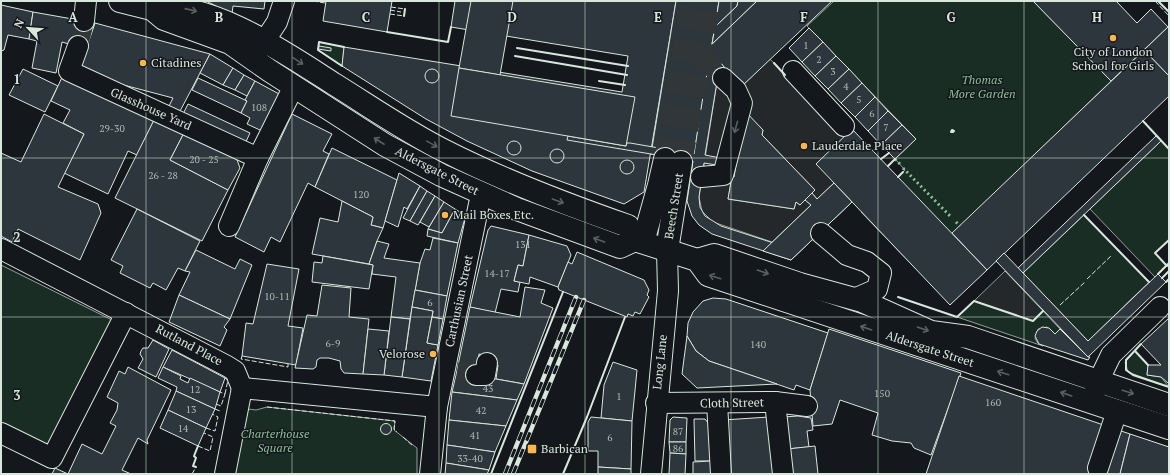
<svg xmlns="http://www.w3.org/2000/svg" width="1170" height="475" font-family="'PT Serif',serif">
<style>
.green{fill:#1a2d24;stroke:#939e99}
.parking{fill:#24282b;stroke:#939e99}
.building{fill:#2c363c;stroke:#d8e6dc}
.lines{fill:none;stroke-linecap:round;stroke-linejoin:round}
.minor-tunnel{stroke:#313739;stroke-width:20;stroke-dasharray:20 10;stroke-linecap:butt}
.major-tunnel{stroke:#313739;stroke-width:22;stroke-dasharray:22 11;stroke-linecap:butt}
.minor-casing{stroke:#d8e6dc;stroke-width:22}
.major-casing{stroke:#d8e6dc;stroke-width:24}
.minor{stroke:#14181c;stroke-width:20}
.major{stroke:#14181c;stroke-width:22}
.rail-casing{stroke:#d8e6dc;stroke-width:4.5}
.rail{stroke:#14181c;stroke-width:3;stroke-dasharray:9;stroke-linecap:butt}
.hedge{stroke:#8ac095;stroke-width:3;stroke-dasharray:2 3;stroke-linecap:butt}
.fence{stroke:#d8e6dc;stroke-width:1;stroke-dasharray:5 2;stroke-linecap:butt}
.wall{stroke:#d8e6dc;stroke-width:2}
.oneway{stroke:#59605f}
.grid{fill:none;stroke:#d8e6dc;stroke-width:1;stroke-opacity:0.55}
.poi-dot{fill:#ffb74d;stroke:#14181c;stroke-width:1.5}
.labels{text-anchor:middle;stroke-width:3;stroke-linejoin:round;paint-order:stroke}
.number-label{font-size:10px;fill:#adbab4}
.poi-label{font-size:12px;fill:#d8e6dc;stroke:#14181c;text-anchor:start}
.park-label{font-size:12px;font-style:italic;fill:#8ac095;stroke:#14181c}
.street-label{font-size:12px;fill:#d8e6dc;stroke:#14181c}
.grid-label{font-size:13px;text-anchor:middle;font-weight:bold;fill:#d8e6dc;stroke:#14181c;stroke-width:3;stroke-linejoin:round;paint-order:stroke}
</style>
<rect width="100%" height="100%" fill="#14181c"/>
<g class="green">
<path d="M 834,1 L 1033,1 L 1111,81 L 916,269 L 861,212 L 905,170 L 895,159 L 916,139 L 807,26 Z"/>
<path d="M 319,42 L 344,47 L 342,66 L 318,50 Z"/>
<path d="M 1161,141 L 1169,149 L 1169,240 L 1155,253 L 1167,266 L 1155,277 L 1090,209 Z"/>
<path d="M 1084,215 L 1149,282 L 1088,341 L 1023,273 Z"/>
<path d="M 1,265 L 112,320 L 49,447 L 1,423 Z"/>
<path d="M 974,301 L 1033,321 L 1043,311 L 1060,329 L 1055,334 L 1047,327 L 1038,329 L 1035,338 L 1037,342 L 1043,346 L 957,317 Z"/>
<path d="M 1135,351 L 1148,365 L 1147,375 L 1161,377 L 1169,387 L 1128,372 L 1125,362 Z"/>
<path d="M 267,407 L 395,421 L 394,430 L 417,448 L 417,474 L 234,474 L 248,409 L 256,410 Z"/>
</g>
<g class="parking">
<path d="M 770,59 L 844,137 L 834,183 L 817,199 L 812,193 L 815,190 L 762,135 L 763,130 L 744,111 L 734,177 L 732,177 L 728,199 L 794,209 L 796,202 L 800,205 L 805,200 L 811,205 L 772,242 L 713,222 L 702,211 L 699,197 L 717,82 L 742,86 Z"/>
<path d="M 1005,271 L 1043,311 L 1033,321 L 974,301 Z"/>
</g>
<g class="building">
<path d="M 206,1 L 265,1 L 264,9 L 233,6 L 232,14 Z"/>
<path d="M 326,1 L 392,1 L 387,32 L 323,21 Z"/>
<path d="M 455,1 L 676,1 L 644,192 L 624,204 L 532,171 L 467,141 L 426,119 L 342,66 L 344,47 L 622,92 L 628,56 L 451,27 Z"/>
<path d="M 471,1 L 513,1 L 500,75 L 459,68 Z"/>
<path d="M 676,1 L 719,1 L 693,161 L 651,154 Z"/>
<path d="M 719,1 L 738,1 L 737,6 L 715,27 Z"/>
<path d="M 738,1 L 757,1 L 712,44 L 715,27 L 737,6 Z"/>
<path d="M 757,1 L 832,1 L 742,86 L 707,49 Z"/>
<path d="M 1033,1 L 1116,1 L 1137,23 L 1151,9 L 1168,27 L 1111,81 Z"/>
<path d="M 1,5 L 33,12 L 29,39 L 8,35 L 4,50 L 1,51 Z"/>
<path d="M 33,12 L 95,23 L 86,49 L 62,42 L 56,73 L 32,68 L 37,41 L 29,39 Z"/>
<path d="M 95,23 L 210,54 L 178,115 L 167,110 L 173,98 L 78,73 Z"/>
<path d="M 1169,26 L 1169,76 L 1144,50 Z"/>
<path d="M 809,28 L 823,42 L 802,62 L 789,48 Z"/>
<path d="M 823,42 L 836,56 L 815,76 L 802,62 Z"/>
<path d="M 319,46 L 331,48 L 331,51 L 318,49 Z"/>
<path d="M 1144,50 L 1169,76 L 1169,96 L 987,270 L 952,233 Z"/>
<path d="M 210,54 L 233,68 L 223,85 L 200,73 Z"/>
<path d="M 836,56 L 849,69 L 828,89 L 815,76 Z"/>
<path d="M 721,63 L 728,72 L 717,82 L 705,155 L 736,161 L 735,168 L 704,163 L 699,197 L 700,207 L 705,216 L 721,226 L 789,248 L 845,195 L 852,202 L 791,260 L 712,234 L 699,225 L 692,216 L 687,201 L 693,161 L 567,140 L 568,136 L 626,146 L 627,143 L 630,143 L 694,154 L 706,77 Z"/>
<path d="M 233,68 L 244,75 L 235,90 L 223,85 Z"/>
<path d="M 459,68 L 635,97 L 626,146 L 451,116 Z"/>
<path d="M 23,69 L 58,86 L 45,112 L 9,95 Z"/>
<path d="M 849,69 L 862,83 L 841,103 L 828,89 Z"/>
<circle cx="432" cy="76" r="7"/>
<path d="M 64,73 L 156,116 L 137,155 L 128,151 L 108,194 L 64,173 L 84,134 L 63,123 L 70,110 L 51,101 Z"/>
<path d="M 244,75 L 255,81 L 247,96 L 235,90 Z"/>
<path d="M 198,78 L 247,101 L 241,113 L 192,90 Z"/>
<path d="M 255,81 L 281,95 L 262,131 L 247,124 L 250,118 L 241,113 L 247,101 L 245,100 Z"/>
<path d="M 862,83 L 875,97 L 855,117 L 841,103 Z"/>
<path d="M 875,97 L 888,111 L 868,131 L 855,117 Z"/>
<path d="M 188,104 L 250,133 L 243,148 L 181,118 Z"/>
<path d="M 745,111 L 763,130 L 762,135 L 815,190 L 800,205 L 796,202 L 794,209 L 728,199 L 732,176 L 734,177 Z"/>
<path d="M 888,111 L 902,125 L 881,145 L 868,131 Z"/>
<path d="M 44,114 L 84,134 L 58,187 L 98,204 L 101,213 L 80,260 L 18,229 L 12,242 L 1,236 L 1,153 L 21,162 Z"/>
<path d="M 292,114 L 332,134 L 323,151 L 329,154 L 315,187 L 308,183 L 280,242 L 271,237 L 264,252 L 235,237 Z"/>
<path d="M 156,116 L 185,131 L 170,160 L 228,190 L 202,241 L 115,198 Z"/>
<path d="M 902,125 L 916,139 L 895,159 L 881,145 Z"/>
<path d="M 852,129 L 987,270 L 950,305 L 816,164 Z"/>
<path d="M 185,131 L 236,157 L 240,168 L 228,190 L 170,160 Z"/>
<path d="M 1156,136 L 1161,141 L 1023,273 L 1018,268 Z"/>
<circle cx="514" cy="148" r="7"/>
<path d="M 332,148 L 397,180 L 383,228 L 371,225 L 373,217 L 315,187 Z"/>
<circle cx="557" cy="156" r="7"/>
<circle cx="627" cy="167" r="7"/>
<path d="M 399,173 L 420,186 L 407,209 L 404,207 L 398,227 L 385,221 Z"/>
<path d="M 834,183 L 852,202 L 791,260 L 763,251 L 811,205 L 805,200 L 812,193 L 817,199 Z"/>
<path d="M 420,186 L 427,191 L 410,221 L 403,218 Z"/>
<path d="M 427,191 L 435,196 L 418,225 L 410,221 Z"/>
<path d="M 435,196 L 444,202 L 429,227 L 420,222 Z"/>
<path d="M 342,201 L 373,217 L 371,225 L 383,228 L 377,241 L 369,264 L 312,254 L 320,218 L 338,222 Z"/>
<path d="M 444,202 L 455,209 L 442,233 L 428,229 Z"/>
<path d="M 137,209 L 200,241 L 185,271 L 178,268 L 166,290 L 153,283 L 150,288 L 120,273 L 123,266 L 111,260 Z"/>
<path d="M 455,209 L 463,214 L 465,218 L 458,243 L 427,236 L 428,229 L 442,233 Z"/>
<path d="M 491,226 L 529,235 L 523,266 L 518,265 L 514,281 L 520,282 L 518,292 L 501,289 L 495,313 L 470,307 L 488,230 Z"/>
<path d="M 529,235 L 567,246 L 571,255 L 558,287 L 530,277 L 529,284 L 514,281 L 518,265 L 523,266 Z"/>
<path d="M 433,238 L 458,243 L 447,296 L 415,290 L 420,263 L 425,249 L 430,250 Z"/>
<path d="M 377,241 L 389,244 L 384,258 L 420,263 L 410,319 L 391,317 L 396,277 L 372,274 L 373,265 L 369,264 Z"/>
<path d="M 196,250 L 235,269 L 240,259 L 252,265 L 230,319 L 179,295 L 190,272 L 185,271 Z"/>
<path d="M 577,252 L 644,280 L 649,290 L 647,295 L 649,297 L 640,314 L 635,312 L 633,316 L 628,314 L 627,317 L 559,290 L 558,287 L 568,262 L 572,264 Z"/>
<path d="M 1004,253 L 1088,341 L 1158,274 L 1166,282 L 1088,357 L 996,261 Z"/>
<path d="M 323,256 L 373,265 L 369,289 L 312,282 L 314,262 L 322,263 Z"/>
<path d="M 267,264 L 299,269 L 288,326 L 303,328 L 296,365 L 242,356 L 246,323 L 253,324 Z"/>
<path d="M 322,285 L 351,288 L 349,317 L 369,319 L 363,374 L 344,373 L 341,369 L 340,361 L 329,358 L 320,358 L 317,360 L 316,367 L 313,369 L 295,368 L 307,315 L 317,316 Z"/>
<path d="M 525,287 L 545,290 L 541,303 L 553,308 L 524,384 L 496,379 L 498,365 L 493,365 L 495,357 L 479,354 L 476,377 L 456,375 L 470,307 L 520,317 Z"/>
<path d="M 415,290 L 447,296 L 443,319 L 432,317 L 433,311 L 412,307 Z"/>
<path d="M 179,295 L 230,319 L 224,327 L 227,330 L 220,346 L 169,322 Z"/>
<path d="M 713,298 L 726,299 L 828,333 L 810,390 L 796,385 L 794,390 L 709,361 L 696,351 L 687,336 L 688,323 L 693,312 L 703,301 Z"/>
<path d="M 412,307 L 433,311 L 427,343 L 438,345 L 431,381 L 402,377 Z"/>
<path d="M 391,317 L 410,319 L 402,377 L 384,375 Z"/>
<path d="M 432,317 L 443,319 L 438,345 L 427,343 Z"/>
<path d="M 1169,318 L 1169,382 L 1168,383 L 1161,377 L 1147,375 L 1148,365 L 1161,365 L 1141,344 Z"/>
<path d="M 1042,327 L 1049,328 L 1055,334 L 1060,329 L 1088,357 L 1090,357 L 1088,360 L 1039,344 L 1035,336 L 1037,331 Z"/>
<path d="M 368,329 L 389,331 L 384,375 L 363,374 Z"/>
<path d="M 829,329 L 961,373 L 931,455 L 914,448 L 911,443 L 892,441 L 872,435 L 878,413 L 840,400 L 832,424 L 813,426 L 810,390 Z"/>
<path d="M 687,336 L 696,351 L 709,361 L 777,384 L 697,388 L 682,374 Z"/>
<path d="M 153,340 L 169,349 L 156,377 L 138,368 L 143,359 L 140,354 L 141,351 L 143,348 L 148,348 Z"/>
<path d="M 172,350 L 225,378 L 220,392 L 163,367 Z"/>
<path d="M 613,362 L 637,370 L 632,421 L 601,418 L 604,385 Z"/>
<path d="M 128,367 L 171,390 L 147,440 L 148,444 L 138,438 L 122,470 L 131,474 L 52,474 L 55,468 L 68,474 L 82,444 L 102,454 L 116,426 L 110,423 L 117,410 L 118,403 L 107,397 L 119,371 L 125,374 Z"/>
<path d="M 163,367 L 181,376 L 180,379 L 188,383 L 190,378 L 220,392 L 215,409 L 176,391 L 177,387 L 158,378 Z"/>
<path d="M 456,375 L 496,379 L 524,384 L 517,400 L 452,392 Z"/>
<path d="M 959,376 L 1130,434 L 1120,474 L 926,474 Z"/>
<path d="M 176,391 L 215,409 L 206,428 L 168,410 Z"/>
<path d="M 452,392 L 517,400 L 506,426 L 449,420 Z"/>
<path d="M 168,410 L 206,428 L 198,446 L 160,428 Z"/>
<path d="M 798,416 L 811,418 L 813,430 L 807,431 L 809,447 L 787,449 L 784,417 Z"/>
<path d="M 591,417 L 632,421 L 631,469 L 598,467 L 598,451 L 588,451 L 588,422 Z"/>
<path d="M 673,417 L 687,418 L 686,442 L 669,442 L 670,420 Z"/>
<path d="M 769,417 L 775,474 L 728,474 L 723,420 Z"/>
<path d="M 694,419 L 705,419 L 709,424 L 711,461 L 695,461 Z"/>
<path d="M 449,420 L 506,426 L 495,452 L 447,445 Z"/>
<circle cx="386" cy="429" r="5.5"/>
<path d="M 1130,434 L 1169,447 L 1169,474 L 1120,474 Z"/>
<path d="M 669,442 L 686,442 L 686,454 L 670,453 Z"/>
<path d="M 447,445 L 495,452 L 489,470 L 446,463 Z"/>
<path d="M 815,446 L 818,474 L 789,474 L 787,449 Z"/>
<path d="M 670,453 L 686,454 L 685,474 L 669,474 Z"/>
<path d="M 711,461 L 712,474 L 693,474 L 693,462 Z"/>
<path d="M 446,463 L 489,470 L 487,474 L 445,474 Z"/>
<path d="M 598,467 L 631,469 L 631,474 L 598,474 Z"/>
</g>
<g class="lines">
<g class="minor-tunnel">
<path d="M 78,46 L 84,21"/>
<path d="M 701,56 L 723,78"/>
<path d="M 457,372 L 476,375"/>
</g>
<g class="major-tunnel">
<path d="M 665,159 L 692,1"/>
<path d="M 681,162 L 699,69 L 710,1"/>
</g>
<g class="minor-casing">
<g id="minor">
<path d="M 84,21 L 86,1"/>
<path d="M 78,46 L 69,71 L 258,158"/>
<path d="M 256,54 L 277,22 L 284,1"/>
<path d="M 793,71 L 844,126"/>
<path d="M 701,177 L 723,175 L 742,103 L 736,90 L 723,78"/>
<path d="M 229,226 L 258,158 L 294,86"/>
<path d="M 821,233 L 847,255 L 867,262 L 881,273 L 877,289 L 854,299"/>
<path d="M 1,249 L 227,366 L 235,371 L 242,388"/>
<path d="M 476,375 L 485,375 L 487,363"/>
<path d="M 242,388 L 437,407"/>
<path d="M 1093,397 L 1098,382 L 1111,355 L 1160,307"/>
<path d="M 775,402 L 783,474"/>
<path d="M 656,403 L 775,402 L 807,406"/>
<path d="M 717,403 L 721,474"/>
<path d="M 1,433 L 52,458 L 126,313"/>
<path d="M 1098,468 L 1117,411"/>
<path d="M 225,474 L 242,388"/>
<path d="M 430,474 L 437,407 L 479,204 L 483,195"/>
<path d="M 651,474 L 668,291 L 667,250"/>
</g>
</g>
<g class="major-casing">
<g id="major">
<path d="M 120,1 L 152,9 L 164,19 L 230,43 L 270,71 L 385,145 L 441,175 L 517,209 L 620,247 L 635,240 L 697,260 L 708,275 L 1169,428"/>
<path d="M 156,9 C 210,0 290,56 334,84 C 371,107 407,132 445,151 C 504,181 565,204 628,226 L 635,240"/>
<path d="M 643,242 L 659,185 L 665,159"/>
<path d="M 667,250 L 681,162"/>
<path d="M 697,260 L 714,255 L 720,257 L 800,284 L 862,301 L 931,332 L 968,337 L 1169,405"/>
</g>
</g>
<use href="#minor" class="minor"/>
<use href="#major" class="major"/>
<g class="rail-casing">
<g id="rail">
<path d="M 505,474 L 576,297"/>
<path d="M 513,474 L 584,300"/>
</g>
</g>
<use href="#rail" class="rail"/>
<g class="hedge">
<path d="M 895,159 L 900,164"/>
<path d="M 903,168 L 952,218"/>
<path d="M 956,222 L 960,226"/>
</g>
<g class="fence">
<path d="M 313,1 L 325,3"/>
<path d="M 1155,1 L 1169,16"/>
<path d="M 391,7 L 405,9"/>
<path d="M 390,10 L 401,12"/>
<path d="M 390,14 L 404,16"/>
<path d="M 1087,279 L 1112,255"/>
<path d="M 1060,305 L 1085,282"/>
<path d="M 242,356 L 241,359 L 288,367 L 288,363"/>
<path d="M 225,394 L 228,380 L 225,378"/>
<path d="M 216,404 L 221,406 L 225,394 L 220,392"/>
<path d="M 267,407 L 395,421 L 394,429 L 397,432"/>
<path d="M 215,409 L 220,411"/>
<path d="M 206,428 L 215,431 L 218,417 L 212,414"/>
<path d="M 403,437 L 413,446"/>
<path d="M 198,446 L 210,451 L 213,437 L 204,433"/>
<path d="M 192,474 L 196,467"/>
</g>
<g class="wall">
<path d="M 1158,1 L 1169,12"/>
<path d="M 404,16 L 405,9"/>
<path d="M 387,32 L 448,42 L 451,27"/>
<path d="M 517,48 L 628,66"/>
<path d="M 515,56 L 627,75"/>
<path d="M 774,63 L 785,75"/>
<path d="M 342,66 L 318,50 L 319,42 L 344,47"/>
<path d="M 599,81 L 625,85"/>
<path d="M 1143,121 L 1169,149"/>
<path d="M 952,130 L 954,131 L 953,132 L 951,132 Z"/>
<path d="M 881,159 L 889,153"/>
<path d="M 888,166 L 895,159"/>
<path d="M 898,177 L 903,172"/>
<path d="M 1084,215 L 1149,282"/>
<path d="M 1167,266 L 1155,253 L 1169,240"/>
<path d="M 1158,274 L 1169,263"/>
<path d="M 1162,278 L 1169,271"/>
<path d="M 1166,282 L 1169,279"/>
<path d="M 898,297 L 957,317 L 974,301 L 1033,321 L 1043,311"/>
<path d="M 1141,344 L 1126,360 L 1126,370 L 1133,375 L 1169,387"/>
<path d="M 1135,351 L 1148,365"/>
<path d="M 196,467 L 193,466 L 196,458 L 194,456 L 198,446"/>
<path d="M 491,474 L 563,292"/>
<path d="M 563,474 L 587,417 L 625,317"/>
</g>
</g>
<defs><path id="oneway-shaft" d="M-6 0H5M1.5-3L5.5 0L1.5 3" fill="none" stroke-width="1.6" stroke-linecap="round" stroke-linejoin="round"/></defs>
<g class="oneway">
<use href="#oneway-shaft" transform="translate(191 10) rotate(13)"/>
<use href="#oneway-shaft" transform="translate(298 61) rotate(34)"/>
<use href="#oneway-shaft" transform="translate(736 127) rotate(105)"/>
<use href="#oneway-shaft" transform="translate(379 141) rotate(-147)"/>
<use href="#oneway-shaft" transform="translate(432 144) rotate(29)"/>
<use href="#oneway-shaft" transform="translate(558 201) rotate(20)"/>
<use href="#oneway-shaft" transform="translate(599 240) rotate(-160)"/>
<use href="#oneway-shaft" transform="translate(763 272) rotate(19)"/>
<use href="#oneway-shaft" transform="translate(715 277) rotate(-162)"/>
<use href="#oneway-shaft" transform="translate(866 328) rotate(-161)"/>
<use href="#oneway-shaft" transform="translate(923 329) rotate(19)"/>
<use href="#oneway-shaft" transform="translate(1003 373) rotate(-162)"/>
<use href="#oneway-shaft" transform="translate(1128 392) rotate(18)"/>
<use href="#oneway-shaft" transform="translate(1066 394) rotate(-161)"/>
</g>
<path class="grid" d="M 146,1 L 146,474M 292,1 L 292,474M 439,1 L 439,474M 585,1 L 585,474M 731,1 L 731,474M 878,1 L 878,474M 1024,1 L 1024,474M 1,158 L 1169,158M 1,317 L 1169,317"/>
<g class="poi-dot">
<circle cx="1113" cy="38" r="4"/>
<circle cx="143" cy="63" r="4"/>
<circle cx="804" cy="146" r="4"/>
<circle cx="445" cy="215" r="4"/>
<circle cx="433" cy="354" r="4"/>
<rect x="527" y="444" width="10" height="10" rx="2"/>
</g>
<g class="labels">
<g class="number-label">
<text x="806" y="49">1</text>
<text x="819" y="63">2</text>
<text x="833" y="75">3</text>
<text x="846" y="90">4</text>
<text x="859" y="103">5</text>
<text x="259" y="111">108</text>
<text x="872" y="117">6</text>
<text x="886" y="131">7</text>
<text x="112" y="132">29-30</text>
<text x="204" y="163">20 - 25</text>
<text x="163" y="179">26 - 28</text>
<text x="361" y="198">120</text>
<text x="523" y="248">131</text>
<text x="497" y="277">14-17</text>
<text x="277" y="300">10-11</text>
<text x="430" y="306">6</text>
<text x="333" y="347">6-9</text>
<text x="758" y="348">140</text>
<text x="488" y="392">43</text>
<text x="195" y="393">12</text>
<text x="882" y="397">150</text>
<text x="619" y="400">1</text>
<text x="993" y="406">160</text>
<text x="191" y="413">13</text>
<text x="481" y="414">42</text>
<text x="183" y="432">14</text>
<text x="678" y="435">87</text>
<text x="475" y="439">41</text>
<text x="610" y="441">6</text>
<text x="678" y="452">86</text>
<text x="470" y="462">33-40</text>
</g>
<g class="poi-label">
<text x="1113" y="56" text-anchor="middle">City of London<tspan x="1113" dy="14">School for Girls</tspan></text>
<text x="151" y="67">Citadines</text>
<text x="812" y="150">Lauderdale Place</text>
<text x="453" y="219">Mail Boxes Etc.</text>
<text x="425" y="358" text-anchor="end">Velorose</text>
<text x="541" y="453">Barbican</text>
</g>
<g class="park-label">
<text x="982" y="84">Thomas<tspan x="982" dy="14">More Garden</tspan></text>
<text x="275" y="438">Charterhouse<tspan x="275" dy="14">Square</tspan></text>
</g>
<g class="street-label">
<text transform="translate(151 109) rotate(24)" y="4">Glasshouse Yard</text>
<text transform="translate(437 171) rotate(27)" y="4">Aldersgate Street</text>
<text transform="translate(674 206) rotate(-81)" y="4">Beech Street</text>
<text transform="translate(459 301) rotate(-78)" y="4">Carthusian Street</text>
<text transform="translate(189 345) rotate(28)" y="4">Rutland Place</text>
<text transform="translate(930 349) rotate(18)" y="4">Aldersgate Street</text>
<text transform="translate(660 362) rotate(-84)" y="4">Long Lane</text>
<text transform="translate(732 403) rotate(-1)" y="4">Cloth Street</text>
</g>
</g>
<g class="grid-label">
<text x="73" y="22">A</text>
<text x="219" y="22">B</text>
<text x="366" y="22">C</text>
<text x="512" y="22">D</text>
<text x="658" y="22">E</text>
<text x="804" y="22">F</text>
<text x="951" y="22">G</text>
<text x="1097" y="22">H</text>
<text x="17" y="84">1</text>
<text x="17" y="242">2</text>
<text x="17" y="400">3</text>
</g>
<rect width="1170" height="475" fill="none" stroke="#d8e6dc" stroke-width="4"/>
<g transform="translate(28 28) rotate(296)" stroke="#14181c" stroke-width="3" paint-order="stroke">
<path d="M0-3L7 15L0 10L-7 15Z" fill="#d8e6dc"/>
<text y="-6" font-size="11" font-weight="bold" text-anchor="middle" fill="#d8e6dc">N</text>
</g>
</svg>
